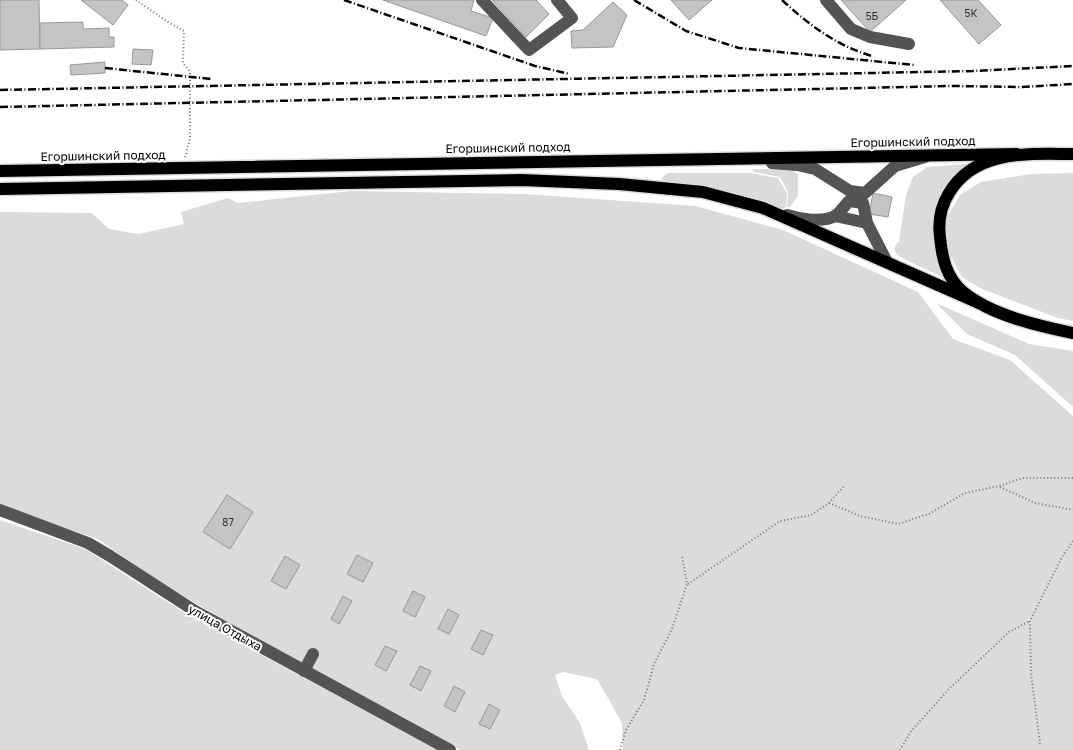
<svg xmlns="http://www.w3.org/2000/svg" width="1073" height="750" font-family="'Golos Text',sans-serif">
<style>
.green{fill:#dbdbdb}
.building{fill:#c4c4c4;stroke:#989898}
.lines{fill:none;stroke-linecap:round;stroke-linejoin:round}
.major-casing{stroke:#dbdbdb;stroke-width:15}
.path{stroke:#767676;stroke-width:2;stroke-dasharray:1 2.5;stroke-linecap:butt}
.minor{stroke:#545454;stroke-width:12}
.major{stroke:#000;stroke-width:12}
.rail{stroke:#000;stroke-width:2.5;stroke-dasharray:8 2.5 1 2.5;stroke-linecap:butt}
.labels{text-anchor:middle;stroke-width:4;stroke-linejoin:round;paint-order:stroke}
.number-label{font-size:10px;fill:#313131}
.street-label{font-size:12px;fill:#000;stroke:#fff}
</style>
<rect width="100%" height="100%" fill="#fff"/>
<g class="green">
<path d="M 967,164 L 954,177 L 945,188 L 944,278 L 900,257 L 896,253 L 894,248 L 899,241 L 906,195 L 913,177 L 927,167 Z"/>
<path d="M 752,169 L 791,169 L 798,174 L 798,196 L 790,207 L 787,207 L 788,192 L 780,177 L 754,172 Z"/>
<path d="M 667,173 L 751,173 L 778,178 L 787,193 L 786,207 L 783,209 L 743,198 L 668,184 L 661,179 Z"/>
<path d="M 1073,173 L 1073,321 L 1058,318 L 982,289 L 962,277 L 949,253 L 946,219 L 960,195 L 981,182 L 1031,174 Z"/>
<path d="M 351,191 L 525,194 L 695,206 L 783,230 L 918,292 L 953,339 L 1010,360 L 1073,416 L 1073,750 L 623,750 L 622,723 L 597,679 L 563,672 L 555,675 L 562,696 L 580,723 L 589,750 L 460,750 L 303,667 L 150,576 L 98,539 L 0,507 L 0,212 L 92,213 L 109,229 L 139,234 L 184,224 L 181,212 L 228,198 L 238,203 Z"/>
<path d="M 936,303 L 1029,344 L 1073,351 L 1073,407 L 1015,355 L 967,334 Z"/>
<path d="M 0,520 L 85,549 L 191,617 L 438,750 L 0,750 Z"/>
</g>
<g class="building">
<path d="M 0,0 L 39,0 L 40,49 L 0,50 Z"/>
<path d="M 81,0 L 122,0 L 128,5 L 113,25 Z"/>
<path d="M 383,0 L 474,0 L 471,11 L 493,18 L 486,36 Z"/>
<path d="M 492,0 L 536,0 L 549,14 L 526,37 Z"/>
<path d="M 671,0 L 712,0 L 689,20 Z"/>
<path d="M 841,0 L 906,0 L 870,32 Z"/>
<path d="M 940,0 L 978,0 L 1001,25 L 979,44 Z"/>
<path d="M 613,2 L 627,15 L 613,47 L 572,48 L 571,31 L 583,30 Z"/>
<path d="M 83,22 L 83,29 L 109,28 L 109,37 L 114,37 L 114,47 L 40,49 L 40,23 Z"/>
<path d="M 133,49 L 153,50 L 151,65 L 132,64 Z"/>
<path d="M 105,62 L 105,73 L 71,75 L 70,65 Z"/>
<path d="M 873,193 L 892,197 L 888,217 L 869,214 Z"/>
<path d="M 227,495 L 253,512 L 230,549 L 203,532 Z"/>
<path d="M 357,555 L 373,563 L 363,582 L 347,574 Z"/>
<path d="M 285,556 L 300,565 L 286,589 L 271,581 Z"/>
<path d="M 413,591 L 425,597 L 415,617 L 403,611 Z"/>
<path d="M 343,596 L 352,601 L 339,624 L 331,619 Z"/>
<path d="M 448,609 L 459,615 L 449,634 L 438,629 Z"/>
<path d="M 481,630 L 493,635 L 483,655 L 471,649 Z"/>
<path d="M 385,646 L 397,651 L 386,671 L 375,665 Z"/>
<path d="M 420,666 L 431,671 L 421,691 L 410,685 Z"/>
<path d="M 454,686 L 465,692 L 455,712 L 444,706 Z"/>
<path d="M 489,704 L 500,710 L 490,729 L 479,724 Z"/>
</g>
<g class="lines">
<g class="major-casing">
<g id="major">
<path d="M 1073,154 C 1029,154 975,149 949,193 C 941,206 938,222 940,237 C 942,258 946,277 963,292 C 991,315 1038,326 1073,333"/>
<path d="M 0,171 L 1017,154"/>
<path d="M 0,189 L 521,180 L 619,184 L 703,192 L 763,208 L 979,303"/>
</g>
</g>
<g class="path">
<path d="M 136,0 L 168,22 L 184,31 L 183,63 L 190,72 L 190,139 L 185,158"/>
<path d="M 1000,487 L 1035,503 L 1073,510"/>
<path d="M 829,503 L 860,516 L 898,524 L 929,514 L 965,493 L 999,486 L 1023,478 L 1073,478"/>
<path d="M 688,584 L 780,521 L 811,515 L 829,503 L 844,486"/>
<path d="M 1040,744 L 1031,673 L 1030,621 L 1062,557 L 1073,541"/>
<path d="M 620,750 L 626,730 L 644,700 L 654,664 L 672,629 L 687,584 L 682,556"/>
<path d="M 900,750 L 912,730 L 950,688 L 1009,632 L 1030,621"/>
</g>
<g class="minor">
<path d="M 482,0 L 529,50 L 572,18 L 557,0"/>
<path d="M 826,0 L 851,29 L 870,37 L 909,44"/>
<path d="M 772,163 L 797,165 L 815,169 L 850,191 L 865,193 L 895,166 L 925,157"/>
<path d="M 787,215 C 799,219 823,223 835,216 C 840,213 845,205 849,201 L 863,203 L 867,223 L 887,262"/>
<path d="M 835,216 L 867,223"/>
<path d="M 0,510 L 88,543 L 110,556 L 195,611 L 450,750"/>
<path d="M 304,671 L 313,654"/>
</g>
<use href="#major" class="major"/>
<g class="rail">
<path d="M 344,0 L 535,66 L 570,74"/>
<path d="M 634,0 L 686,31 L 739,48 L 914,65"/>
<path d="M 782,0 C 809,25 837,46 872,56"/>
<path d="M 105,68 L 211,79"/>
<path d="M 0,90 L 973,71 L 1073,66"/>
<path d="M 0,107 L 951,86 L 1022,87 L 1073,84"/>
</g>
</g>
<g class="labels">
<g class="number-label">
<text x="971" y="17">5К</text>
<text x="872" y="20">5Б</text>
<text x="228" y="526">87</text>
</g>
<g class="street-label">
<text transform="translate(913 142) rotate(-1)" y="4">Егоршинский подход</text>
<text transform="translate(508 148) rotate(-1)" y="4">Егоршинский подход</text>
<text transform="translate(103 156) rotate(-1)" y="4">Егоршинский подход</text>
<text transform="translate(225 628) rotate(29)" y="4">улица Отдыха</text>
</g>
</g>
</svg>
